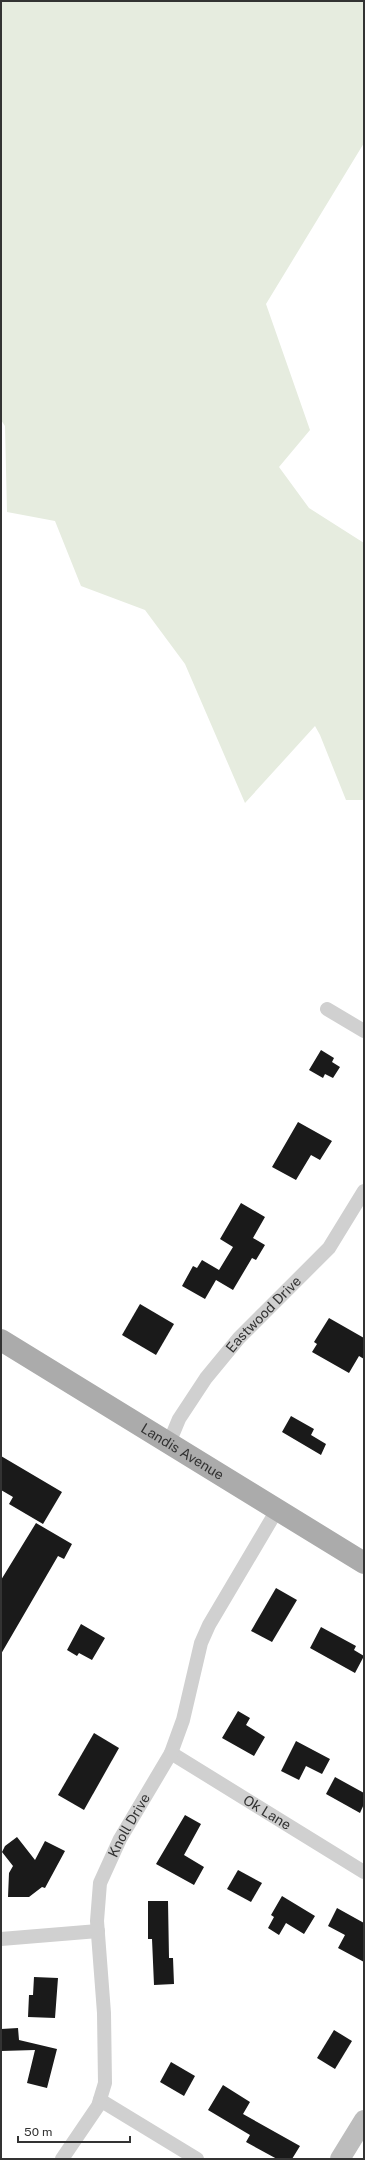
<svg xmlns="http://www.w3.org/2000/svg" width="365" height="2160" font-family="'Public Sans',sans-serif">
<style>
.green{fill:#e6ecdf}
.building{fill:#1a1a1a}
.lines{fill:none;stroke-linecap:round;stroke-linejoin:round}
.street{stroke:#d0d0d0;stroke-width:14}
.secondary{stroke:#bdbdbd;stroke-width:20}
.primary{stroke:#ababab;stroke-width:22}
.labels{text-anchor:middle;stroke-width:4;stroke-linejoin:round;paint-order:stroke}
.street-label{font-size:14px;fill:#333;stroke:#fff}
</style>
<rect width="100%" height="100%" fill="#fff"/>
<path class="green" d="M 1,1 L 364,1 L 364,143 L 266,304 L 310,430 L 279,467 L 309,508 L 364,543 L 364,800 L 346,800 L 320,735 L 315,726 L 245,803 L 185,664 L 145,610 L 81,586 L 55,521 L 7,512 L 5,426 L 1,420 Z"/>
<g class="building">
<path d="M 321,1050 L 334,1058 L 332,1062 L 340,1067 L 333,1078 L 325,1074 L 323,1078 L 309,1070 Z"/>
<path d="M 298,1122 L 332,1141 L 320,1160 L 311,1155 L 296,1180 L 272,1167 Z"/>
<path d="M 241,1203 L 265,1217 L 253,1238 L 265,1245 L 256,1260 L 252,1258 L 233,1290 L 216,1280 L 205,1299 L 182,1286 L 193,1266 L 197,1268 L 202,1260 L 219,1270 L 233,1247 L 220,1239 Z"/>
<path d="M 140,1304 L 174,1324 L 156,1355 L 122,1335 Z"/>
<path d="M 329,1318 L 364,1338 L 364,1359 L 359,1356 L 349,1373 L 312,1352 L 317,1344 L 314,1342 Z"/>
<path d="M 291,1416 L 314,1429 L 311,1435 L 326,1444 L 321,1455 L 282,1432 Z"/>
<path d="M 1,1456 L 62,1492 L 43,1524 L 9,1504 L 13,1497 L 1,1490 Z"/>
<path d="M 36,1523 L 72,1544 L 64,1559 L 58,1556 L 1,1654 L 1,1580 Z"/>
<path d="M 276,1588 L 297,1600 L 272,1642 L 251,1631 Z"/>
<path d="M 81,1624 L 105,1638 L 92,1660 L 79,1653 L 77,1656 L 67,1650 Z"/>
<path d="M 321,1627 L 356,1646 L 354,1650 L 364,1656 L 355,1673 L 310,1648 Z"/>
<path d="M 238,1711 L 250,1718 L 246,1725 L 265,1737 L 254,1756 L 222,1738 Z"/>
<path d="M 94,1733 L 119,1748 L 84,1810 L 58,1795 Z"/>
<path d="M 296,1741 L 330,1759 L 322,1774 L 306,1766 L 299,1780 L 281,1771 Z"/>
<path d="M 335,1777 L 364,1793 L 364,1804 L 360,1813 L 326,1794 Z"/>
<path d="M 185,1815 L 201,1824 L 184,1855 L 204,1867 L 194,1885 L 156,1864 Z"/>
<path d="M 17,1837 L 35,1860 L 45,1841 L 65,1851 L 45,1888 L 42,1887 L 29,1897 L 8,1897 L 9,1873 L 13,1866 L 2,1852 L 5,1846 Z"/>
<path d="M 238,1870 L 262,1883 L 251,1902 L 227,1889 Z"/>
<path d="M 282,1896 L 315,1916 L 304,1934 L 286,1923 L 279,1935 L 268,1928 L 274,1917 L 271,1915 Z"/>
<path d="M 148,1901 L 168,1901 L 169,1958 L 173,1958 L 174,1984 L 154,1985 L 152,1939 L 148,1939 Z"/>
<path d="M 337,1908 L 364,1923 L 364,1962 L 338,1948 L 345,1935 L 328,1926 Z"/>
<path d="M 34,1977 L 58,1978 L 55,2018 L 28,2017 L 29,1995 L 33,1995 Z"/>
<path d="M 18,2028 L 19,2040 L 57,2049 L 47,2088 L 27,2083 L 35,2050 L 1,2051 L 1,2029 Z"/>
<path d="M 334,2030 L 352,2041 L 335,2069 L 317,2058 Z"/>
<path d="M 171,2062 L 195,2076 L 184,2096 L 160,2082 Z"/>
<path d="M 223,2085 L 250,2102 L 243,2114 L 300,2146 L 292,2159 L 277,2159 L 246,2142 L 250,2135 L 208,2110 Z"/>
</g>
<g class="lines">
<g class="street">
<path d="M 327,1009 L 364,1031"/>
<path id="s1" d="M 169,1443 L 179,1419 L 206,1378 L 239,1338 L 329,1248 L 364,1191"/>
<path id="s2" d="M 171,1753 L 364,1872"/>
<path d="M 1,1939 L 98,1931"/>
<path d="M 100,2100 L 197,2159"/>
<path id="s3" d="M 62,2159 L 98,2106 L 105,2083 L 104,2013 L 97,1921 L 100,1883 L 120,1839 L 171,1753 L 183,1720 L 201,1643 L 209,1625 L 277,1510"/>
</g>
<path class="secondary" d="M 340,2159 L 364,2120"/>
<path class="primary" id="s4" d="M 1,1340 L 364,1563"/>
</g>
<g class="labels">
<g class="street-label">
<text dy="5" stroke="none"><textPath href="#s1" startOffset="161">Eastwood Drive</textPath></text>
<text dy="5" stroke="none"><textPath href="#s4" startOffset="213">Landis Avenue</textPath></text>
<text dy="5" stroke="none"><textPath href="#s2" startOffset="113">Ok Lane</textPath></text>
<text dy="5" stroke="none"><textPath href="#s3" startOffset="353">Knoll Drive</textPath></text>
</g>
</g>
<rect width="365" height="2160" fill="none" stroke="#333333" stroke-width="4"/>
<path d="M18 2136v6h112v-6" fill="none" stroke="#333333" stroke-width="2"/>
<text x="24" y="2136" font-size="12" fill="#333333" stroke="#ffffff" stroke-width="3" paint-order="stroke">50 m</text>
</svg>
